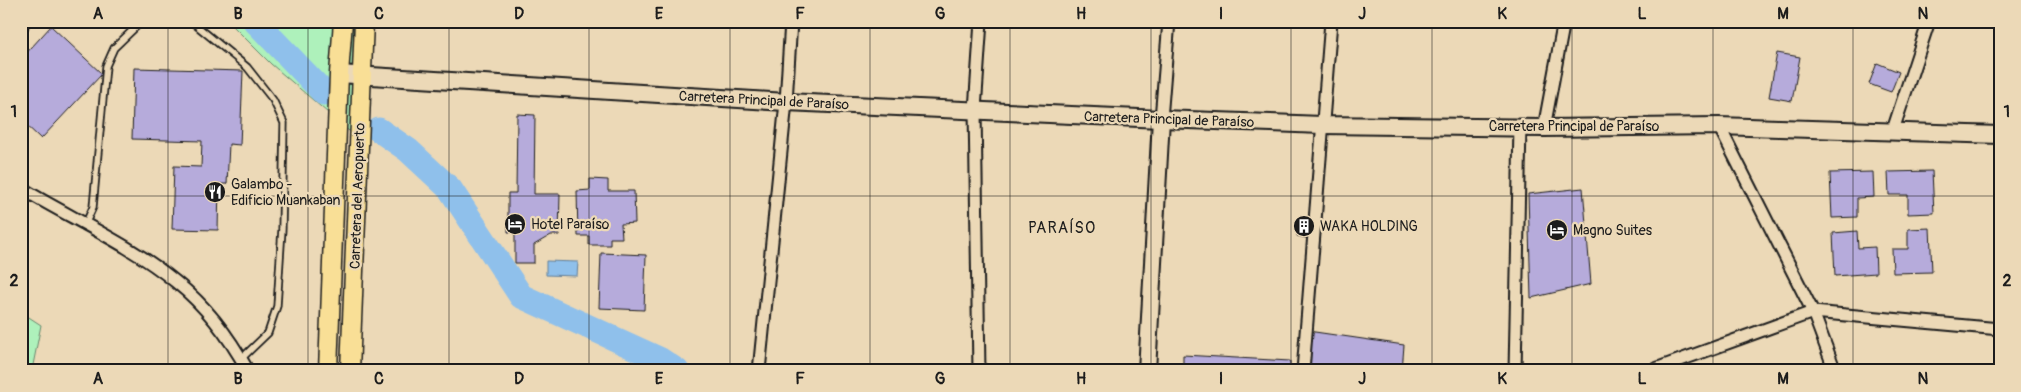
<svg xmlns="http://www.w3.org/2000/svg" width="2021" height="392" font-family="Pangolin,sans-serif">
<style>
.green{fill:#aef1bb;stroke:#65866c}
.water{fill:#8fc0eb;stroke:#617e98}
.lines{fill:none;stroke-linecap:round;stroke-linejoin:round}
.river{stroke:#8fc0eb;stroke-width:25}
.building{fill:#b6abdb;stroke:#1c1c1c}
.lane-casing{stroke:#1c1c1c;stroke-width:9}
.street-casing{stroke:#1c1c1c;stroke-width:15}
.secondary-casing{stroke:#1c1c1c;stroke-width:20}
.primary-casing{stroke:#1c1c1c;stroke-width:21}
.lane{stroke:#ecd9b7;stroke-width:5.5}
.street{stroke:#ecd9b7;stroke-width:11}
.secondary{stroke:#ecd9b7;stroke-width:16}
.primary{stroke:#f9df96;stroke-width:18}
.grid{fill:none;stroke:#1c1c1c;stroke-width:1;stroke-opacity:0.55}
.labels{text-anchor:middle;stroke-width:4.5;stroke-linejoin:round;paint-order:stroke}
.street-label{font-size:14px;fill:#1c1c1c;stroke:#ecd9b7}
.poi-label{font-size:14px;fill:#1c1c1c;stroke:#ecd9b7;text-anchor:start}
.quarter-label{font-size:16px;letter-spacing:1px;fill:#1c1c1c;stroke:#ecd9b7}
.neatline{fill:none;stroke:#1c1c1c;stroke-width:2}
.grid-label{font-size:16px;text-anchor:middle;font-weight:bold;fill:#1c1c1c}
</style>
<rect width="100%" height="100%" fill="#ecd9b7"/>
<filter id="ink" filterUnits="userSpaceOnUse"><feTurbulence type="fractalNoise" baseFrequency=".02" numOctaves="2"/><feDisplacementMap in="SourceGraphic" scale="10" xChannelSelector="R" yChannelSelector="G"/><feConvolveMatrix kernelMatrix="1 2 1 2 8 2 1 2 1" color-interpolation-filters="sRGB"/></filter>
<g filter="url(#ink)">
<g class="green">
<path d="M 228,21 L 361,21 L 356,137 L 271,64 Z"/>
<path d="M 21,312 L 41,325 L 33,365 L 40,371 L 21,371 Z"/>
</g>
<path class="water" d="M 546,261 L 578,262 L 577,276 L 546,275 Z"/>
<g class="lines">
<g class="river">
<path d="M 255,21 L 324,93"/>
<path d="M 379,130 L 408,150 L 450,189 L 521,296 L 659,359 L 677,371"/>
</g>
</g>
<g class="building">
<path d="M 51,26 L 102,74 L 41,139 L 21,120 L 21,59 Z"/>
<path d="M 1777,53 L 1800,57 L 1792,101 L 1769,97 Z"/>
<path d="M 1877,63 L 1899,72 L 1891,92 L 1869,84 Z"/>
<path d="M 134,68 L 243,71 L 240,145 L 229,144 L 227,184 L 219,184 L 218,230 L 172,229 L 174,166 L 201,167 L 202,141 L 132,139 Z"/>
<path d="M 517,114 L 535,115 L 534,194 L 560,194 L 559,235 L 551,235 L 534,245 L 534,263 L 515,263 L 515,232 L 508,232 L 508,193 L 516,193 Z"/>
<path d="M 1932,171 L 1934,213 L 1908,214 L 1908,195 L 1889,195 L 1888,172 Z"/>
<path d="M 1873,172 L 1874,197 L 1857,198 L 1857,217 L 1832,218 L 1830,173 Z"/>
<path d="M 590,179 L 608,180 L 608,191 L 634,191 L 635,223 L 621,224 L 622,238 L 610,238 L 610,245 L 589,245 L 589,236 L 578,236 L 577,191 L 590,190 Z"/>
<path d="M 1583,188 L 1591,284 L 1531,298 L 1528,194 Z"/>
<path d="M 1299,220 L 1309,223 L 1310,229 L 1306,238 L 1297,236 Z"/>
<path d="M 1930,228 L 1932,272 L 1893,273 L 1892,249 L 1908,249 L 1908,229 Z"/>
<path d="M 1857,231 L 1858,248 L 1875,247 L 1876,273 L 1835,276 L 1833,233 Z"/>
<path d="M 601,253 L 646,255 L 644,310 L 599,308 Z"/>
<path d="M 1308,331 L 1404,345 L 1402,371 L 1305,371 Z"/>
<path d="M 1183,355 L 1290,361 L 1290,371 L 1183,371 Z"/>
</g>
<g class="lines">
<g class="lane-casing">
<g id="lane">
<path d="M 191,21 L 247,67 L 273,100 L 284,123 L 282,229 L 277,306 L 268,333 L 241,359"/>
<path d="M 85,225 L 93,207 L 106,66 L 114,48 L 142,21"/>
</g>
</g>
<g class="street-casing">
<g id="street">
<path d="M 21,27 L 22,26"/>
<path d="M 1161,119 L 1169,21"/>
<path d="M 1719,126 L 1813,312 L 1835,371"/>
<path d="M 1544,128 L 1564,21"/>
<path d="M 1893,130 L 1929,21"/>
<path d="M 21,188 C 72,219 130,244 176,282 C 205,305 230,338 248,371"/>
<path d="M 759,371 L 786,102 L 791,21"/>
<path d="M 979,371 L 975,110 L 981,21"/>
<path d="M 1303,371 L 1331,21"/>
<path d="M 1515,371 L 1520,126"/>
<path d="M 1650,371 L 1813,312 L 2000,329"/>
</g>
</g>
<g class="secondary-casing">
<g id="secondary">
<path d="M 339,74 L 786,102 L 1161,119 L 1322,125 L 1544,128 L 1719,126 L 2000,135"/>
<path d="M 1147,371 L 1161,119"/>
</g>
</g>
<g class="primary-casing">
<g id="primary">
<path d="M 328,371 L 339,74 L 343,21"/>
<path d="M 350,371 L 364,21"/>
</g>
</g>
<use href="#lane" class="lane"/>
<use href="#street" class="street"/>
<use href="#secondary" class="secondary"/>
<use href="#primary" class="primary"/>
</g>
</g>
<path class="grid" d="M 168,21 L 168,371M 308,21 L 308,371M 449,21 L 449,371M 589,21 L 589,371M 730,21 L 730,371M 870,21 L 870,371M 1010,21 L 1010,371M 1151,21 L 1151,371M 1291,21 L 1291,371M 1432,21 L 1432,371M 1572,21 L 1572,371M 1713,21 L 1713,371M 1853,21 L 1853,371M 21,196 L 2000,196"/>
<defs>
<g id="restaurant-disc" transform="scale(1.125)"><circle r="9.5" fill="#1c1c1c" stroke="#ecd9b7"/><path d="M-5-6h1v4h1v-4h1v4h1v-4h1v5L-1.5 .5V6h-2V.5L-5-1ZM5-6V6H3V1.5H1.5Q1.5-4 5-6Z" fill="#fff"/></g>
<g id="hotel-disc" transform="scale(1.125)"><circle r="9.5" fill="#1c1c1c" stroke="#ecd9b7"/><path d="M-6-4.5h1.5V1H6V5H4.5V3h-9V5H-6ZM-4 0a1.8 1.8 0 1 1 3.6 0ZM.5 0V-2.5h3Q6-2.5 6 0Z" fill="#fff"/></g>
<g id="building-disc" transform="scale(1.125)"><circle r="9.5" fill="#1c1c1c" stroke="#ecd9b7"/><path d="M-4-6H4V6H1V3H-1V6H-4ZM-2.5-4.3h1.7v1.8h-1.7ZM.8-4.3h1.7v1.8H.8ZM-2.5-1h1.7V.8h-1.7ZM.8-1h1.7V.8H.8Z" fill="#fff"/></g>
</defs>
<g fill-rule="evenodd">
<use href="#restaurant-disc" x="215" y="192"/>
<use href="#hotel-disc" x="515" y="224"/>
<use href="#building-disc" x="1304" y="226"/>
<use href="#hotel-disc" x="1557" y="230"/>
</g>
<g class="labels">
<g class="street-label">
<text transform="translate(764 100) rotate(3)" y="5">Carretera Principal de Paraíso</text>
<text transform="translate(1169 119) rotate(2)" y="5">Carretera Principal de Paraíso</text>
<text x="1574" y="131">Carretera Principal de Paraíso</text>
<text transform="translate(357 196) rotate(-88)" y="5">Carretera del Aeropuerto</text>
</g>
<g class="poi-label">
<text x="231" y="189">Galambo -<tspan x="231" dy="16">Edificio Muankaban</tspan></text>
<text x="531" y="229">Hotel Paraíso</text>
<text x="1320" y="231">WAKA HOLDING</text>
<text x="1573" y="235">Magno Suites</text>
</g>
<g class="quarter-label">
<text x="1062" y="233">PARAÍSO</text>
</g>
</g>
<rect width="2021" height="392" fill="none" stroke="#ecd9b7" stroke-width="55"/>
<rect x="28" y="28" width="1966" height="336" class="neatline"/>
<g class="grid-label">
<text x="98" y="19">A</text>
<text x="238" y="19">B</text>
<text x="379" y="19">C</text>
<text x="519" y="19">D</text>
<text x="659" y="19">E</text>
<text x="800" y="19">F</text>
<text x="940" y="19">G</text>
<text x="1081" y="19">H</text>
<text x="1221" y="19">I</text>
<text x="1362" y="19">J</text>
<text x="1502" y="19">K</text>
<text x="1642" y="19">L</text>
<text x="1783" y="19">M</text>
<text x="1923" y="19">N</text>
<text x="14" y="117">1</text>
<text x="2007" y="117">1</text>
<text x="14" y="286">2</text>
<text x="2007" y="286">2</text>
<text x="98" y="384">A</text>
<text x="238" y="384">B</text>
<text x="379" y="384">C</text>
<text x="519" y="384">D</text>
<text x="659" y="384">E</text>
<text x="800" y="384">F</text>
<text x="940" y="384">G</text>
<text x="1081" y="384">H</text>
<text x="1221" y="384">I</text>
<text x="1362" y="384">J</text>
<text x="1502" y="384">K</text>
<text x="1642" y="384">L</text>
<text x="1783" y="384">M</text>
<text x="1923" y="384">N</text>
</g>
</svg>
